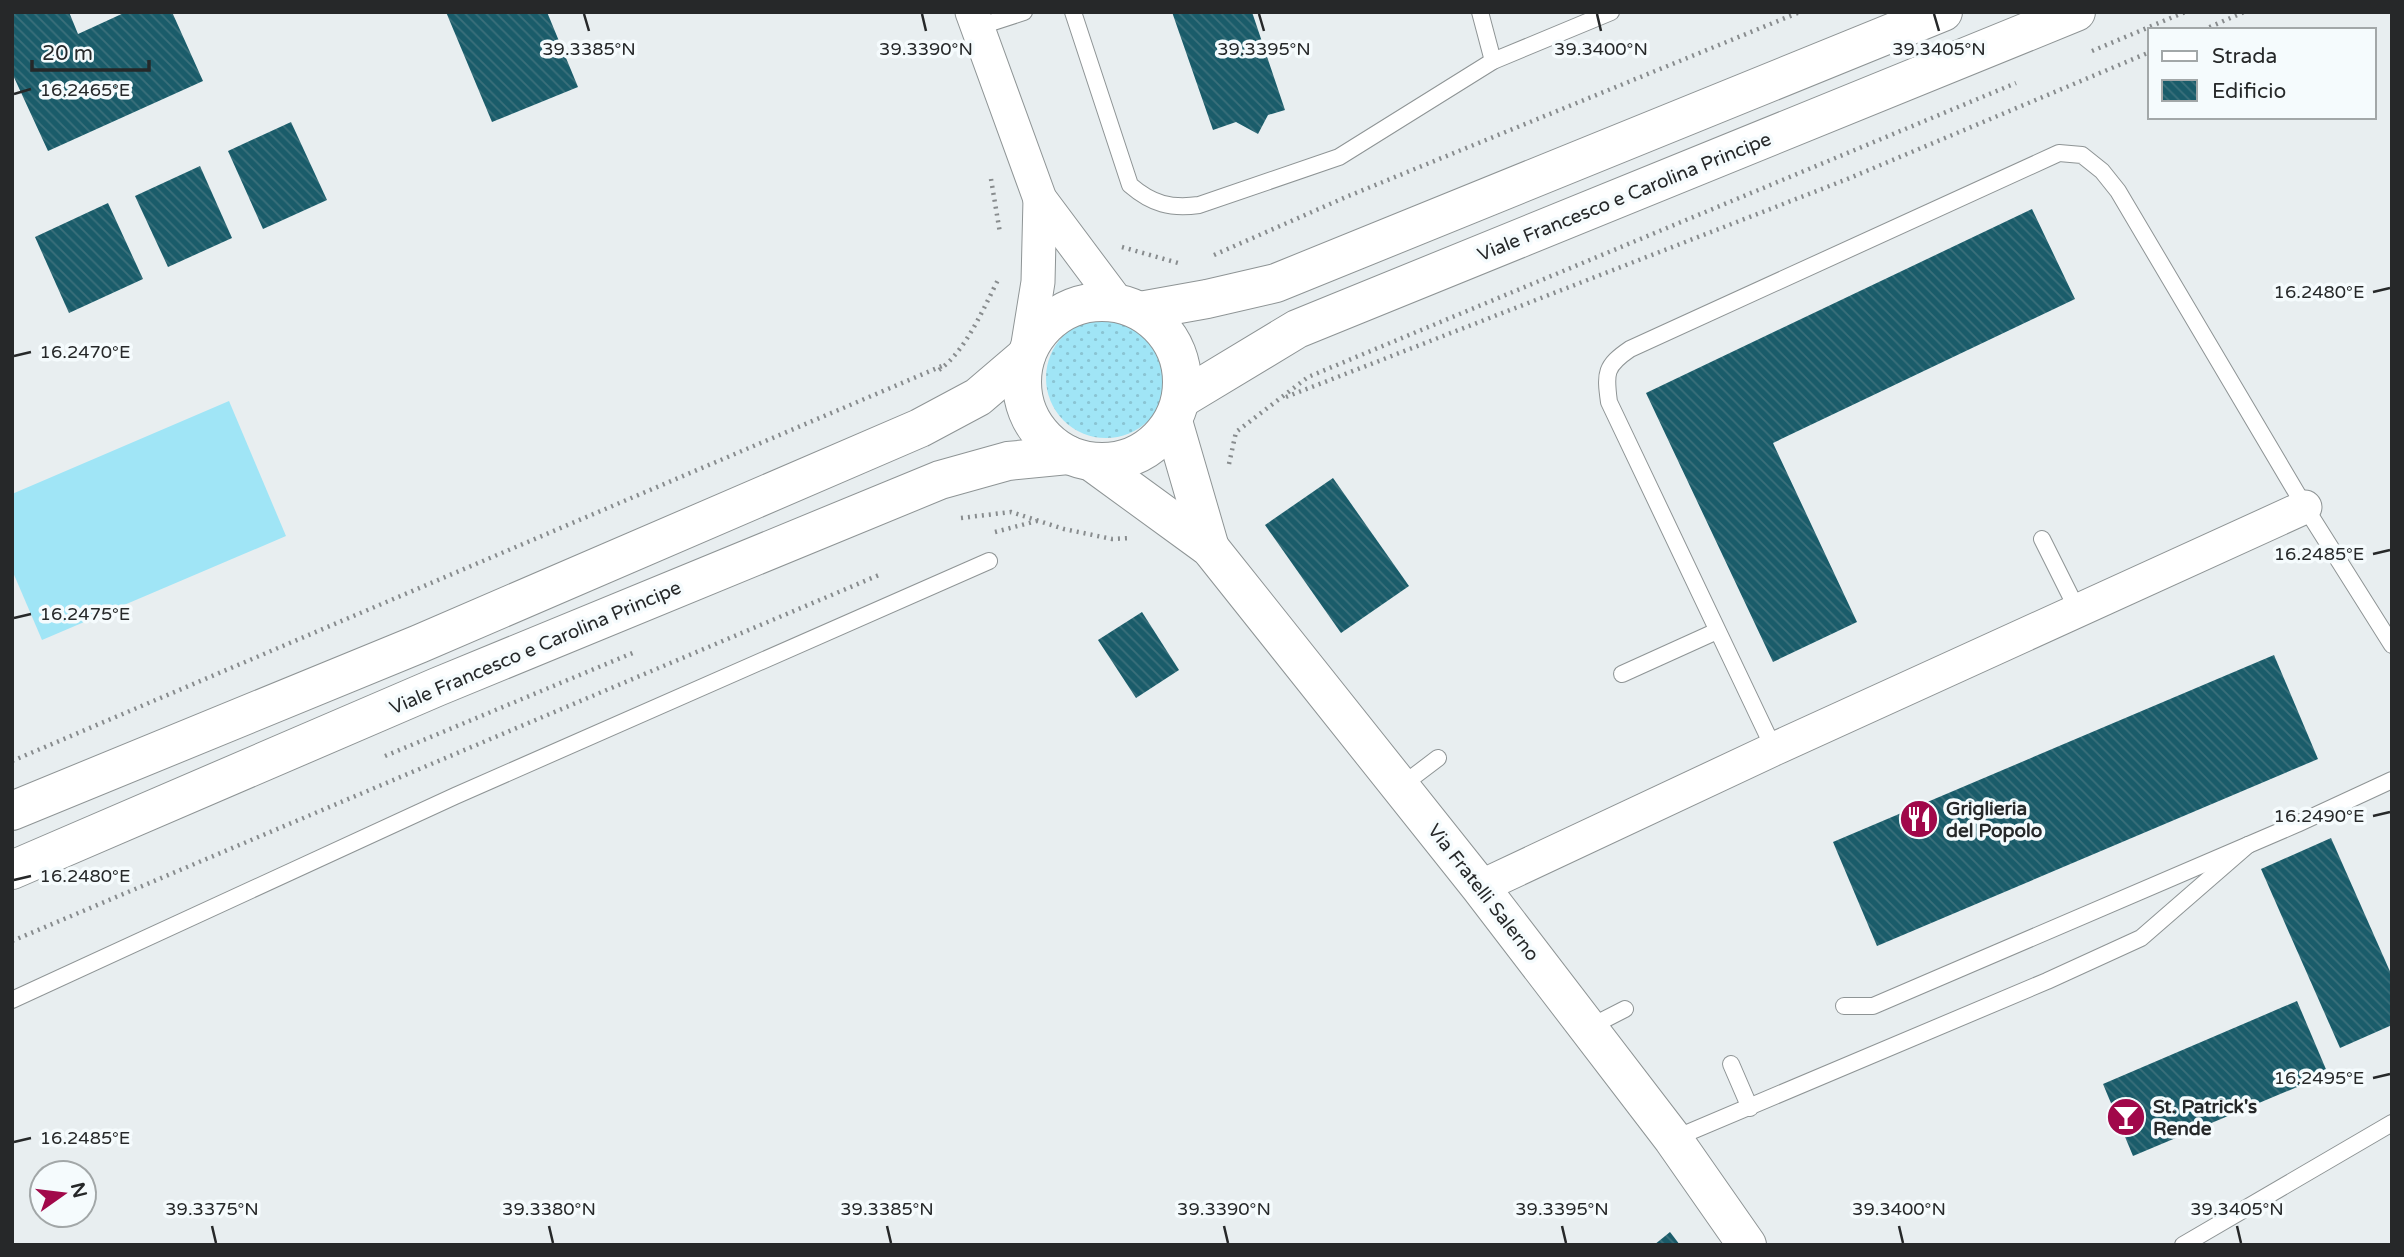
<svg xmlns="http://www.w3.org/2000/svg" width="2404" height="1257" font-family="'Varela Round',sans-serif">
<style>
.grass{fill:url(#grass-dots)}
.garden{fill:#a0e5f6}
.building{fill:url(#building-back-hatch)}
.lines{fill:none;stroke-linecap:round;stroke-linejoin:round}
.service-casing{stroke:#8e9495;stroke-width:18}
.minor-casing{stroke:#8e9495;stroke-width:35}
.tertiary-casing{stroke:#8e9495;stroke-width:40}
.path{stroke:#888c8e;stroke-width:4.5;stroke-dasharray:2 5;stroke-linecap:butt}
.service{stroke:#fff;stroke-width:16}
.minor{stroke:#fff;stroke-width:33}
.tertiary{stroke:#fff;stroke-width:38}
.ticks{fill:none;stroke:#262829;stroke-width:2.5}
.labels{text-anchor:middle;stroke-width:7;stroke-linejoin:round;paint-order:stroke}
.street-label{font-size:19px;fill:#262829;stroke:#f5fbfd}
.poi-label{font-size:19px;font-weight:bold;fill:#262829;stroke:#f5fbfd;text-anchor:start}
.ticks-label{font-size:18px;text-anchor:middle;fill:#262829;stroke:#f5fbfd;stroke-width:7;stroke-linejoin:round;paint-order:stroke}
</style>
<defs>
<pattern id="grass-dots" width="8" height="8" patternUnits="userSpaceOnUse" patternTransform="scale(1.75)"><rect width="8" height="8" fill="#a0e5f6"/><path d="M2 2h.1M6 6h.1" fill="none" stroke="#8ac4d3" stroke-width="1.8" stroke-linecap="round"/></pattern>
<pattern id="building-back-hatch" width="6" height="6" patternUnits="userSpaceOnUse" patternTransform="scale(1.75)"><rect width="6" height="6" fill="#1a5c6a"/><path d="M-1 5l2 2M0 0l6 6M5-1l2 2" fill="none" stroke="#3b707b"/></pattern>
</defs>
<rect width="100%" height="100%" fill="#e8eef0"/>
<circle class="grass" cx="1106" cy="378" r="60"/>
<path class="garden" d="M 229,401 L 286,536 L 42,640 L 12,570 L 12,494 Z"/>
<g class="building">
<path d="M 12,12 L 69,12 L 78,34 L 126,12 L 172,12 L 203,81 L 48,151 L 12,73 Z"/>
<path d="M 446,12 L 547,12 L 578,87 L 492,122 Z"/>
<path d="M 1172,12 L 1252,12 L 1285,110 L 1268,115 L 1258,134 L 1236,122 L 1213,130 Z"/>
<path d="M 291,122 L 327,200 L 263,229 L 228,151 Z"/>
<path d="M 200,166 L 232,238 L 168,267 L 135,196 Z"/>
<path d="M 108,203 L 143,279 L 69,313 L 35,237 Z"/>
<path d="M 2032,209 L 2075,299 L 1773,443 L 1857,622 L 1773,662 L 1646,393 Z"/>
<path d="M 1333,478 L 1409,586 L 1341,633 L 1265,525 Z"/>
<path d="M 1142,612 L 1179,670 L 1136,698 L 1098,640 Z"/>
<path d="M 2274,655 L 2318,759 L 1877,946 L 1833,842 Z"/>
<path d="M 2331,838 L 2392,976 L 2392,1025 L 2340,1048 L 2261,869 Z"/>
<path d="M 2297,1001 L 2328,1074 L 2133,1156 L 2103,1084 Z"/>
<path d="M 1670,1232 L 1680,1245 L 1654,1245 Z"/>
</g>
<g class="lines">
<g class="service-casing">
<g id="service">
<path d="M 1073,12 L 1130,185 C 1152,204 1171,209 1199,205 L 1339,157 L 1493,61 L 1611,12"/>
<path d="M 1480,12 L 1493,61"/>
<path d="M 978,27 L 1024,12"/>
<path d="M 2042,539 L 2078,611"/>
<path d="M 1622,674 L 1717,631"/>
<path d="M 1774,749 L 1609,402 C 1605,373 1605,366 1630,349 L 2059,153 L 2082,155 L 2102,171 L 2118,191 L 2305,507 L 2392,645"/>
<path d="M 1401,786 L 1438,758"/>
<path d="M 12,1000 L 455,796 L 989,561"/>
<path d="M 1844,1006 L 1873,1006 L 2297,824 L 2392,780"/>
<path d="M 1588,1028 L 1625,1009"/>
<path d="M 1731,1064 L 1750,1108"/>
<path d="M 1673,1139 L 2047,981 L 2141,938 L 2248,845"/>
<path d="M 2183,1245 L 2392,1123"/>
</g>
</g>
<g class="minor-casing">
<g id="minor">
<path d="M 972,12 L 1040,199 L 1117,302"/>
<path d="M 1026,356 L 1038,282 L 1040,199"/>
<path d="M 1480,887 L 1774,749 L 2305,507"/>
</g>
</g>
<g class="tertiary-casing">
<g id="tertiary">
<circle cx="1102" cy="382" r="80"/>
<path d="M 1140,311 L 1207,299 L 1276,283 L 1943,12"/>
<path d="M 1181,399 L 1297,329 L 2076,12"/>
<path d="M 1173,421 L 1210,548"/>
<path d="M 1092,462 L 1210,548 L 1480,887 L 1673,1139 L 1747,1245"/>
<path d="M 12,811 L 419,644 L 920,428 L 978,397 L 1026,356"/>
<path d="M 12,870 L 437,687 L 940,480 L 1008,461 L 1068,455"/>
</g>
</g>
<g class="path">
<path d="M 2203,30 L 2244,12"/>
<path d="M 2092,51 L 2185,12"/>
<path d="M 991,179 L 1000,233"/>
<path d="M 1122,247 L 1178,263"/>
<path d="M 1214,255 L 1346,197 L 1800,12"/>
<path d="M 939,370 C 966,351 984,307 999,278"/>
<path d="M 1286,397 L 1845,180 L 2150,52"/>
<path d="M 1229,464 L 1236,432 L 1308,377 L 2016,83"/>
<path d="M 961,518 L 1011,512 L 1064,529 L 1112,539 L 1130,538"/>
<path d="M 995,532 L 1037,521"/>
<path d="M 385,756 L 635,652"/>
<path d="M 12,761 L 942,366"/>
<path d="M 12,941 L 879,575"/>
</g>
<use href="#service" class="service"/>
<use href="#minor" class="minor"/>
<use href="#tertiary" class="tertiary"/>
</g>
<path class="ticks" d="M 584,14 L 589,31M 922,14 L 926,31M 1259,14 L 1264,31M 1597,14 L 1601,31M 1934,14 L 1939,31M 14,94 L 31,89M 2373,292 L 2390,288M 14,356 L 31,352M 2373,554 L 2390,550M 14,618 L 31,614M 2373,816 L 2390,812M 14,880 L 31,876M 2373,1078 L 2390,1074M 14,1142 L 31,1138M 212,1226 L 216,1243M 549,1226 L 553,1243M 887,1226 L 891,1243M 1224,1226 L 1228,1243M 1562,1226 L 1566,1243M 1899,1226 L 1903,1243M 2237,1226 L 2241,1243"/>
<defs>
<g id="restaurant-disc" transform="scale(2.0125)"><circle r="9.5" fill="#a1084a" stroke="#f5fbfd"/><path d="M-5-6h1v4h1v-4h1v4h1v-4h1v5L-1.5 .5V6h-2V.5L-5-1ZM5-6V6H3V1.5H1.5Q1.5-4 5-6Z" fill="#fff"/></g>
<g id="bar-disc" transform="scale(2.0125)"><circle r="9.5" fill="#a1084a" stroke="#f5fbfd"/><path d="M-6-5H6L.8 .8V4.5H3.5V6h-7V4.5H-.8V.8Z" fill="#fff"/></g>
</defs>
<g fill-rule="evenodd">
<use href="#restaurant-disc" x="1919" y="819"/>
<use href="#bar-disc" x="2126" y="1117"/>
</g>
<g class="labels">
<g class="street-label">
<text transform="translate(1624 196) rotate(-22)" y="7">Viale Francesco e Carolina Principe</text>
<text transform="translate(535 647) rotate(-23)" y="7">Viale Francesco e Carolina Principe</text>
<text transform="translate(1484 892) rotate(52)" y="7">Via Fratelli Salerno</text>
</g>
<g class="poi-label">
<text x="1946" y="815">Griglieria<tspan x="1946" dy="22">del Popolo</tspan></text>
<text x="2153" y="1113">St. Patrick's<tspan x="2153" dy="22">Rende</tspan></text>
</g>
</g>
<g class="ticks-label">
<text x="589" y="55">39.3385°N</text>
<text x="926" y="55">39.3390°N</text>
<text x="1264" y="55">39.3395°N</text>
<text x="1601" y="55">39.3400°N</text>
<text x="1939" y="55">39.3405°N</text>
<text x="85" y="96">16.2465°E</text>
<text x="2319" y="298">16.2480°E</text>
<text x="85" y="358">16.2470°E</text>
<text x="2319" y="560">16.2485°E</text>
<text x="85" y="620">16.2475°E</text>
<text x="2319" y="822">16.2490°E</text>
<text x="85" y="882">16.2480°E</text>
<text x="2319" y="1084">16.2495°E</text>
<text x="85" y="1144">16.2485°E</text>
<text x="212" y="1215">39.3375°N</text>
<text x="549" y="1215">39.3380°N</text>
<text x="887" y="1215">39.3385°N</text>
<text x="1224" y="1215">39.3390°N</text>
<text x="1562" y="1215">39.3395°N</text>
<text x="1899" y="1215">39.3400°N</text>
<text x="2237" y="1215">39.3405°N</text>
</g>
<rect width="2404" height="1257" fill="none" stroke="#262829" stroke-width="28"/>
<rect x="2148" y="28" width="228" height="91" fill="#f5fbfd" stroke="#a2a7a8" stroke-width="2"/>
<rect x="2162" y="51" width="35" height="10" fill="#ffffff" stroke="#a2a7a8" stroke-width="2"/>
<text x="2212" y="63" font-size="21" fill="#262829">Strada</text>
<rect x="2162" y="80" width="35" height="21" fill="url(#building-back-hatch)" stroke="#a2a7a8" stroke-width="2"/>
<text x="2212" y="98" font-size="21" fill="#262829">Edificio</text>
<g transform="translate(63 1194) rotate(76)"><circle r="33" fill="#f5fbfd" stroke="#a2a7a8" stroke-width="2"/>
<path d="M0-5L12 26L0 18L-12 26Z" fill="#a1084a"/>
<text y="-10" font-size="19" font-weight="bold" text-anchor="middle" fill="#262829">N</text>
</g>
<path d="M32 60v10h117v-10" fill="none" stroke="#262829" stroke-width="3.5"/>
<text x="42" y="60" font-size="21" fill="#262829" stroke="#f5fbfd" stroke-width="5" paint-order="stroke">20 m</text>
</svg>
